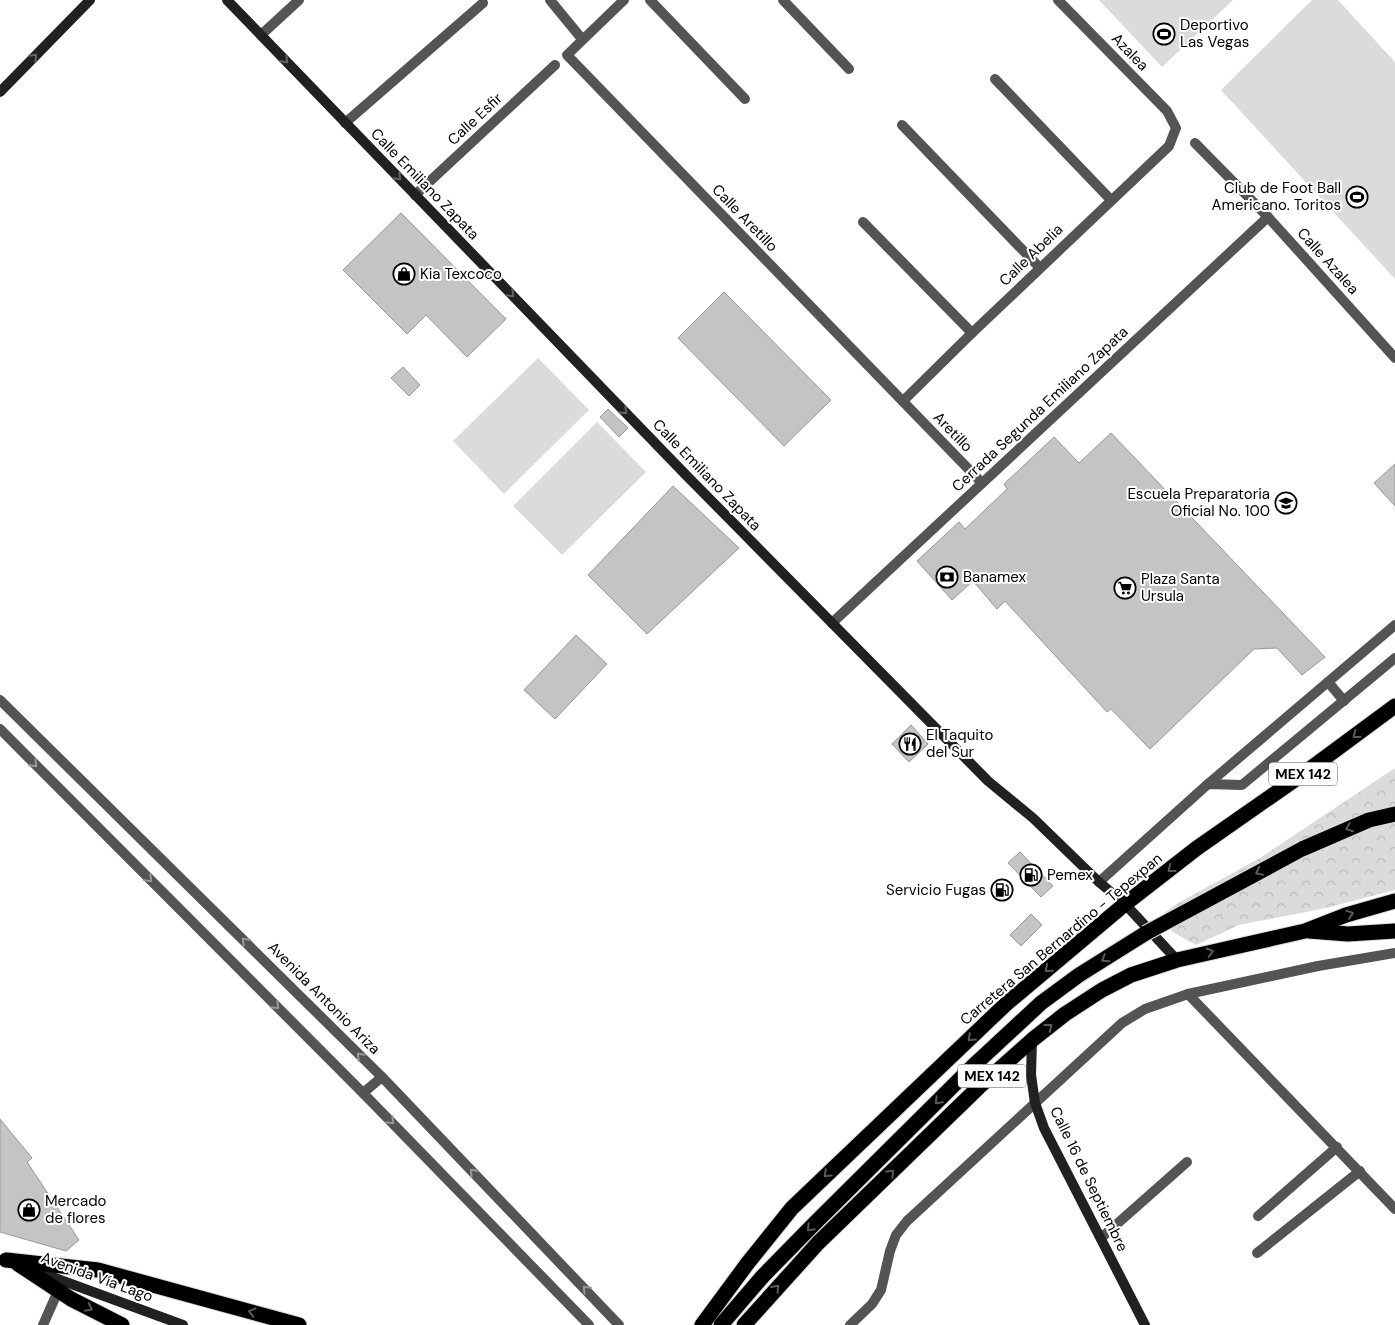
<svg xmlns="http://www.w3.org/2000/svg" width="1395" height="1325" font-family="'DM Sans',sans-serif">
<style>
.forest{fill:url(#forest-crowns)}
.pitch{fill:#dbdbdb}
.building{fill:#c4c4c4;stroke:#989898}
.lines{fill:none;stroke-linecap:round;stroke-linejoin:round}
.highway-casing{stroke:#dbdbdb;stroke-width:17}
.street{stroke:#545454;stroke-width:10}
.secondary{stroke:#212121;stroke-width:10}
.highway{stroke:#000;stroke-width:15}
.highway-bridge-casing{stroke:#dbdbdb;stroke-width:17;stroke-linecap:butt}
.highway-bridge{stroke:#000;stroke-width:15}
.oneway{stroke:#646464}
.oneway2{stroke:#595959}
.oneway3{stroke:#989898}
.labels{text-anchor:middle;stroke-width:4;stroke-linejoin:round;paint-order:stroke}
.shield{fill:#fff;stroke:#4c4c4c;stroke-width:1}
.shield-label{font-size:14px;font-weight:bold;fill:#000}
.poi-label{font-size:15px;fill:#000;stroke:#fff;text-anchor:start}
.street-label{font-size:15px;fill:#000;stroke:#fff}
</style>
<defs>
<pattern id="forest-crowns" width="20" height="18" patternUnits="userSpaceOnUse" patternTransform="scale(1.25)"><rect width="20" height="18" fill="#dbdbdb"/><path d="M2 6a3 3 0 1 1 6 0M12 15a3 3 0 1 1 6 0" fill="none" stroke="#bababa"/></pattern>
</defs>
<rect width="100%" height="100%" fill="#fff"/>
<path class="forest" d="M 1395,768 L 1395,890 L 1326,908 L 1239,925 L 1196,945 L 1176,934 L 1160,921 L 1164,913 L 1178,903 L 1260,858 Z"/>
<g class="pitch">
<path d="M 1099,0 L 1233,0 L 1162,67 Z"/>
<path d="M 1312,0 L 1338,0 L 1395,62 L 1395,279 L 1221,90 Z"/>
<path d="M 538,358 L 589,410 L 504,494 L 453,441 Z"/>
<path d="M 597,422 L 646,472 L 562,555 L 513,506 Z"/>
</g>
<g class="building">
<path d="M 401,213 L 506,319 L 467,357 L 426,315 L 407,334 L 343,270 Z"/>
<path d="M 724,292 L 831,400 L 784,446 L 678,338 Z"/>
<path d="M 403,367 L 420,385 L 409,396 L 391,378 Z"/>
<path d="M 608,409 L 628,428 L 619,437 L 600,417 Z"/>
<path d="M 1111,433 L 1325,657 L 1302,675 L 1277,648 L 1254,649 L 1150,749 L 1111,709 L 1107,712 L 1005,601 L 997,609 L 973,581 L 952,600 L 917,561 L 959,522 L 965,529 L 1007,489 L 1004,484 L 1054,437 L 1079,463 Z"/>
<path d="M 1395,464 L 1395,506 L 1374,483 Z"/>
<path d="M 673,486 L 739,548 L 647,634 L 588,575 Z"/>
<path d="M 576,635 L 607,664 L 555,719 L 524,690 Z"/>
<path d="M 911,725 L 928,744 L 909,762 L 892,744 Z"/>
<path d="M 1020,852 L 1053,886 L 1041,897 L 1008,863 Z"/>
<path d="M 1031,914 L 1042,925 L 1021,946 L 1010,935 Z"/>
<path d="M 0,1119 L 32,1158 L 27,1162 L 79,1240 L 66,1251 L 0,1232 Z"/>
</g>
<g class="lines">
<g class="highway-casing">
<g id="highway">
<path d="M 1302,849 L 1369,820 L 1395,814"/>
<path d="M 1309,931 L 1348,934 L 1395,931"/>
<path d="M 6,1260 L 98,1270 L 299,1325"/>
<path d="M 18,1264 L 71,1299 L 122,1325"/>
<path d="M 702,1325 L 747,1264 L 792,1208 L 1006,1004 L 1125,904 L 1197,848 L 1303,774 L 1395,706"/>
<path d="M 721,1325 L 763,1276 L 815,1223 L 972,1067 L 1041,1003 L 1079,975 L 1146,933"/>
<path d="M 744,1325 L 818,1243 L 979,1087 L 1032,1040 L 1065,1014 L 1102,990 L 1131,975 L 1177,960 L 1305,931 L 1346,915 L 1395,901"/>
</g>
</g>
<g class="street">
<path d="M 550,0 L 582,39"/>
<path d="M 624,0 L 567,55 L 982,483"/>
<path d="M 650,0 L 745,99"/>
<path d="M 783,0 L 849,69"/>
<path d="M 261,35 L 299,0"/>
<path d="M 995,79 L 1111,200"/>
<path d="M 345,123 L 483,3"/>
<path d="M 902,125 L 1040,268"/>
<path d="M 1195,143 L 1268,217 L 1395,358"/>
<path d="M 415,195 L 555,65"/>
<path d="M 863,222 L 972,333"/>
<path d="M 903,401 L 972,333 L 1169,146 L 1176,128 L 1167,111 L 1058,0"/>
<path d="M 832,623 L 1268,217"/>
<path d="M 1328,682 L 1344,701"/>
<path d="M 0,700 L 382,1077 L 619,1325"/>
<path d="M 0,729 L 363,1093 L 589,1325"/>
<path d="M 1208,784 L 1395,625"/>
<path d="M 1099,882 L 1208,784 L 1242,785 L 1395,658"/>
<path d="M 1188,994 L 1395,1209"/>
<path d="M 363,1093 L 382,1077"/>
<path d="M 1258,1216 L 1337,1147"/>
<path d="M 1101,1238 L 1187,1162"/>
<path d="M 1257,1253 L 1360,1171"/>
<path d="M 43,1325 L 58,1291"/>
<path d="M 850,1325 L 872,1304 L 881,1290 L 890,1251 L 896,1235 L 907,1221 L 1122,1023 L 1145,1009 L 1188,994 L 1318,966 L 1395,953"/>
</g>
<g class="secondary">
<path d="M 227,0 L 684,473 L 988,781 L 1033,818 L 1099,882 L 1125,904 L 1177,960"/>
<path d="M 0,92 L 90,0"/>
<path d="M 1032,1040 L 1031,1075 L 1035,1103 L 1044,1128 L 1145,1325"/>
<path d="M 36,1271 L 183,1325"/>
</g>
<use href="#highway" class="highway"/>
<g class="highway-bridge-casing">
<path id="highway-bridge" d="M 1146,933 L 1302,849"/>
</g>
<use href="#highway-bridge" class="highway-bridge"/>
</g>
<defs><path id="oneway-chevron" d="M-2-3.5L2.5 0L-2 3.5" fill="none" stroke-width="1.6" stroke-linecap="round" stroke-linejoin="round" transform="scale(1.25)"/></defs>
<g class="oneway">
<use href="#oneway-chevron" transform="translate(34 57) rotate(-46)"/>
<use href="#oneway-chevron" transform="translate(285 60) rotate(46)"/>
<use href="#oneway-chevron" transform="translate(398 177) rotate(46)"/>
<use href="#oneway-chevron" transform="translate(511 294) rotate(46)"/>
<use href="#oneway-chevron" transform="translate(624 411) rotate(46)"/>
</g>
<g class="oneway2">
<use href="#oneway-chevron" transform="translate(1356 735) rotate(143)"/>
<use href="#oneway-chevron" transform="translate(1349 828) rotate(159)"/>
<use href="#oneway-chevron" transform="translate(1171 869) rotate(142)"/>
<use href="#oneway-chevron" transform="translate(1259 872) rotate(152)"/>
<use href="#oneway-chevron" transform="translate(1350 914) rotate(-18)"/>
<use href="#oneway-chevron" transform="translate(1210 952) rotate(-14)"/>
<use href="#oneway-chevron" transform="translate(1105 959) rotate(147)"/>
<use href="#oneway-chevron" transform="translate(1048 969) rotate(140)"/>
<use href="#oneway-chevron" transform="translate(1049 1027) rotate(-38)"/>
<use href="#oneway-chevron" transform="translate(971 1038) rotate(136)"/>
<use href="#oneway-chevron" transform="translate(938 1101) rotate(135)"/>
<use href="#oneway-chevron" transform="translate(891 1173) rotate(-44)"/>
<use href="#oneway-chevron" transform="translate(827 1174) rotate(136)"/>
<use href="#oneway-chevron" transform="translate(810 1228) rotate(135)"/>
<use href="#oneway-chevron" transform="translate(776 1288) rotate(-48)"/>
<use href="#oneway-chevron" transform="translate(89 1308) rotate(27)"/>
<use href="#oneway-chevron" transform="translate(252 1312) rotate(-165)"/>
</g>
<g class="oneway3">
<use href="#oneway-chevron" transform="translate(34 764) rotate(45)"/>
<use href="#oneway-chevron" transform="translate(149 879) rotate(45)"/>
<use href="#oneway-chevron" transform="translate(245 941) rotate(-135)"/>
<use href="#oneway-chevron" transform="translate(276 1006) rotate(45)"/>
<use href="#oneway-chevron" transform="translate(360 1056) rotate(-135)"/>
<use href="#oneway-chevron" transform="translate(391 1121) rotate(46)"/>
<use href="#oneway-chevron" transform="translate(473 1172) rotate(-134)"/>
<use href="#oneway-chevron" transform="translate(586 1289) rotate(-134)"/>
</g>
<defs>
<g id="stadium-ring" transform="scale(1.125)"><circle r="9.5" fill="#fff" stroke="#000" stroke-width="1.5"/><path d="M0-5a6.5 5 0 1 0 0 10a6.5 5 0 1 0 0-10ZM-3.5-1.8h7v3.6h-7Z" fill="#000"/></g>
<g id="shop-ring" transform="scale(1.125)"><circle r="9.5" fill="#fff" stroke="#000" stroke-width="1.5"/><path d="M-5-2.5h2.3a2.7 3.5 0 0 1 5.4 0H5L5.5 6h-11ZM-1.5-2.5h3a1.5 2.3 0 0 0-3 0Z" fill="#000"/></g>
<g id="school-ring" transform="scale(1.125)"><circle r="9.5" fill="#fff" stroke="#000" stroke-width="1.5"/><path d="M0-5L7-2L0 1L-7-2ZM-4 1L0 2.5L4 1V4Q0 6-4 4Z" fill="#000"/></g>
<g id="bank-ring" transform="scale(1.125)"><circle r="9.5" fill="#fff" stroke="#000" stroke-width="1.5"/><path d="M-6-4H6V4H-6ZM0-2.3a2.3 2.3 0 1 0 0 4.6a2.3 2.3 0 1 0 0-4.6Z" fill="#000"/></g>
<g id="supermarket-ring" transform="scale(1.125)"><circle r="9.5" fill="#fff" stroke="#000" stroke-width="1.5"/><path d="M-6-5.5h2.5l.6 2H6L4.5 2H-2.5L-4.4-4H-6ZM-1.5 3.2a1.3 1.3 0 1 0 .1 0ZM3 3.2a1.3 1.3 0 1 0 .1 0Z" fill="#000"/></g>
<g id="restaurant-ring" transform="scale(1.125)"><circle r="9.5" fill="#fff" stroke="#000" stroke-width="1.5"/><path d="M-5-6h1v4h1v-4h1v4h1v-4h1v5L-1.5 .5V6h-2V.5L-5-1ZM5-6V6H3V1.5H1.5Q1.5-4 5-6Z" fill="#000"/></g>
<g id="fuel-ring" transform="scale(1.125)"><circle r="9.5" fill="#fff" stroke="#000" stroke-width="1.5"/><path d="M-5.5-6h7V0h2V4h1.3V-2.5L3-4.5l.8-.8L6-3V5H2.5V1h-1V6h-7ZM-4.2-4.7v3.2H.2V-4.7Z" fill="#000"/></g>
</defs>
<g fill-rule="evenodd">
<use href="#stadium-ring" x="1164" y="34"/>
<use href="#stadium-ring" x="1357" y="197"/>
<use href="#shop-ring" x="404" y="274"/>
<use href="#school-ring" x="1286" y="503"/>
<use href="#bank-ring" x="947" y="577"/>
<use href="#supermarket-ring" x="1125" y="588"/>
<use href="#restaurant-ring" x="910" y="744"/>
<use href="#fuel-ring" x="1031" y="875"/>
<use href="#fuel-ring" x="1002" y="890"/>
<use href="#shop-ring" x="29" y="1210"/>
</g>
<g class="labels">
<g class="shield">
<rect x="1269" y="762.5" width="68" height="23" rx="4"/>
<rect x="958" y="1064.5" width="68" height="23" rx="4"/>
</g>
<g class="shield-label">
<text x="1303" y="779">MEX 142</text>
<text x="992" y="1081">MEX 142</text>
</g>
<g class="poi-label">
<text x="1180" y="30">Deportivo<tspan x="1180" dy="17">Las Vegas</tspan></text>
<text x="1341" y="193" text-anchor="end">Club de Foot Ball<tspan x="1341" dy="17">Americano. Toritos</tspan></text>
<text x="420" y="279">Kia Texcoco</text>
<text x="1270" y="499" text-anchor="end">Escuela Preparatoria<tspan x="1270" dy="17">Oficial No. 100</tspan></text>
<text x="963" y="582">Banamex</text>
<text x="1141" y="584">Plaza Santa<tspan x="1141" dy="17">Ursula</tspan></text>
<text x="926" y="740">El Taquito<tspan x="926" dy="17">del Sur</tspan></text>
<text x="1047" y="880">Pemex</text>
<text x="986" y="895" text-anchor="end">Servicio Fugas</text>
<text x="45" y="1206">Mercado<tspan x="45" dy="17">de flores</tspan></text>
</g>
<g class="street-label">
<text transform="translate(1130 52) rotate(46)" y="5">Azalea</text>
<text transform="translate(475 119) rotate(-43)" y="5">Calle Esfir</text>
<text transform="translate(425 184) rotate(46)" y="5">Calle Emiliano Zapata</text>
<text transform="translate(745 218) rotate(46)" y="5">Calle Aretillo</text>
<text transform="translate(1031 255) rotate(-44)" y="5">Calle Abelia</text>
<text transform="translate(1328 261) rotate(48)" y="5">Calle Azalea</text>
<text transform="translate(1040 409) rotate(-43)" y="5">Cerrada Segunda Emiliano Zapata</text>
<text transform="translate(953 432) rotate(46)" y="5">Aretillo</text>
<text transform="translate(707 475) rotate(46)" y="5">Calle Emiliano Zapata</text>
<text transform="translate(1061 939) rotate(-40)" y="5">Carretera San Bernardino - Tepexpan</text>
<text transform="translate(324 998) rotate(45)" y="5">Avenida Antonio Ariza</text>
<text transform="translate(1089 1179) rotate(64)" y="5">Calle 16 de Septiembre</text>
<text transform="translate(97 1277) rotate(20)" y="5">Avenida Vía Lago</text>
</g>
</g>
</svg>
